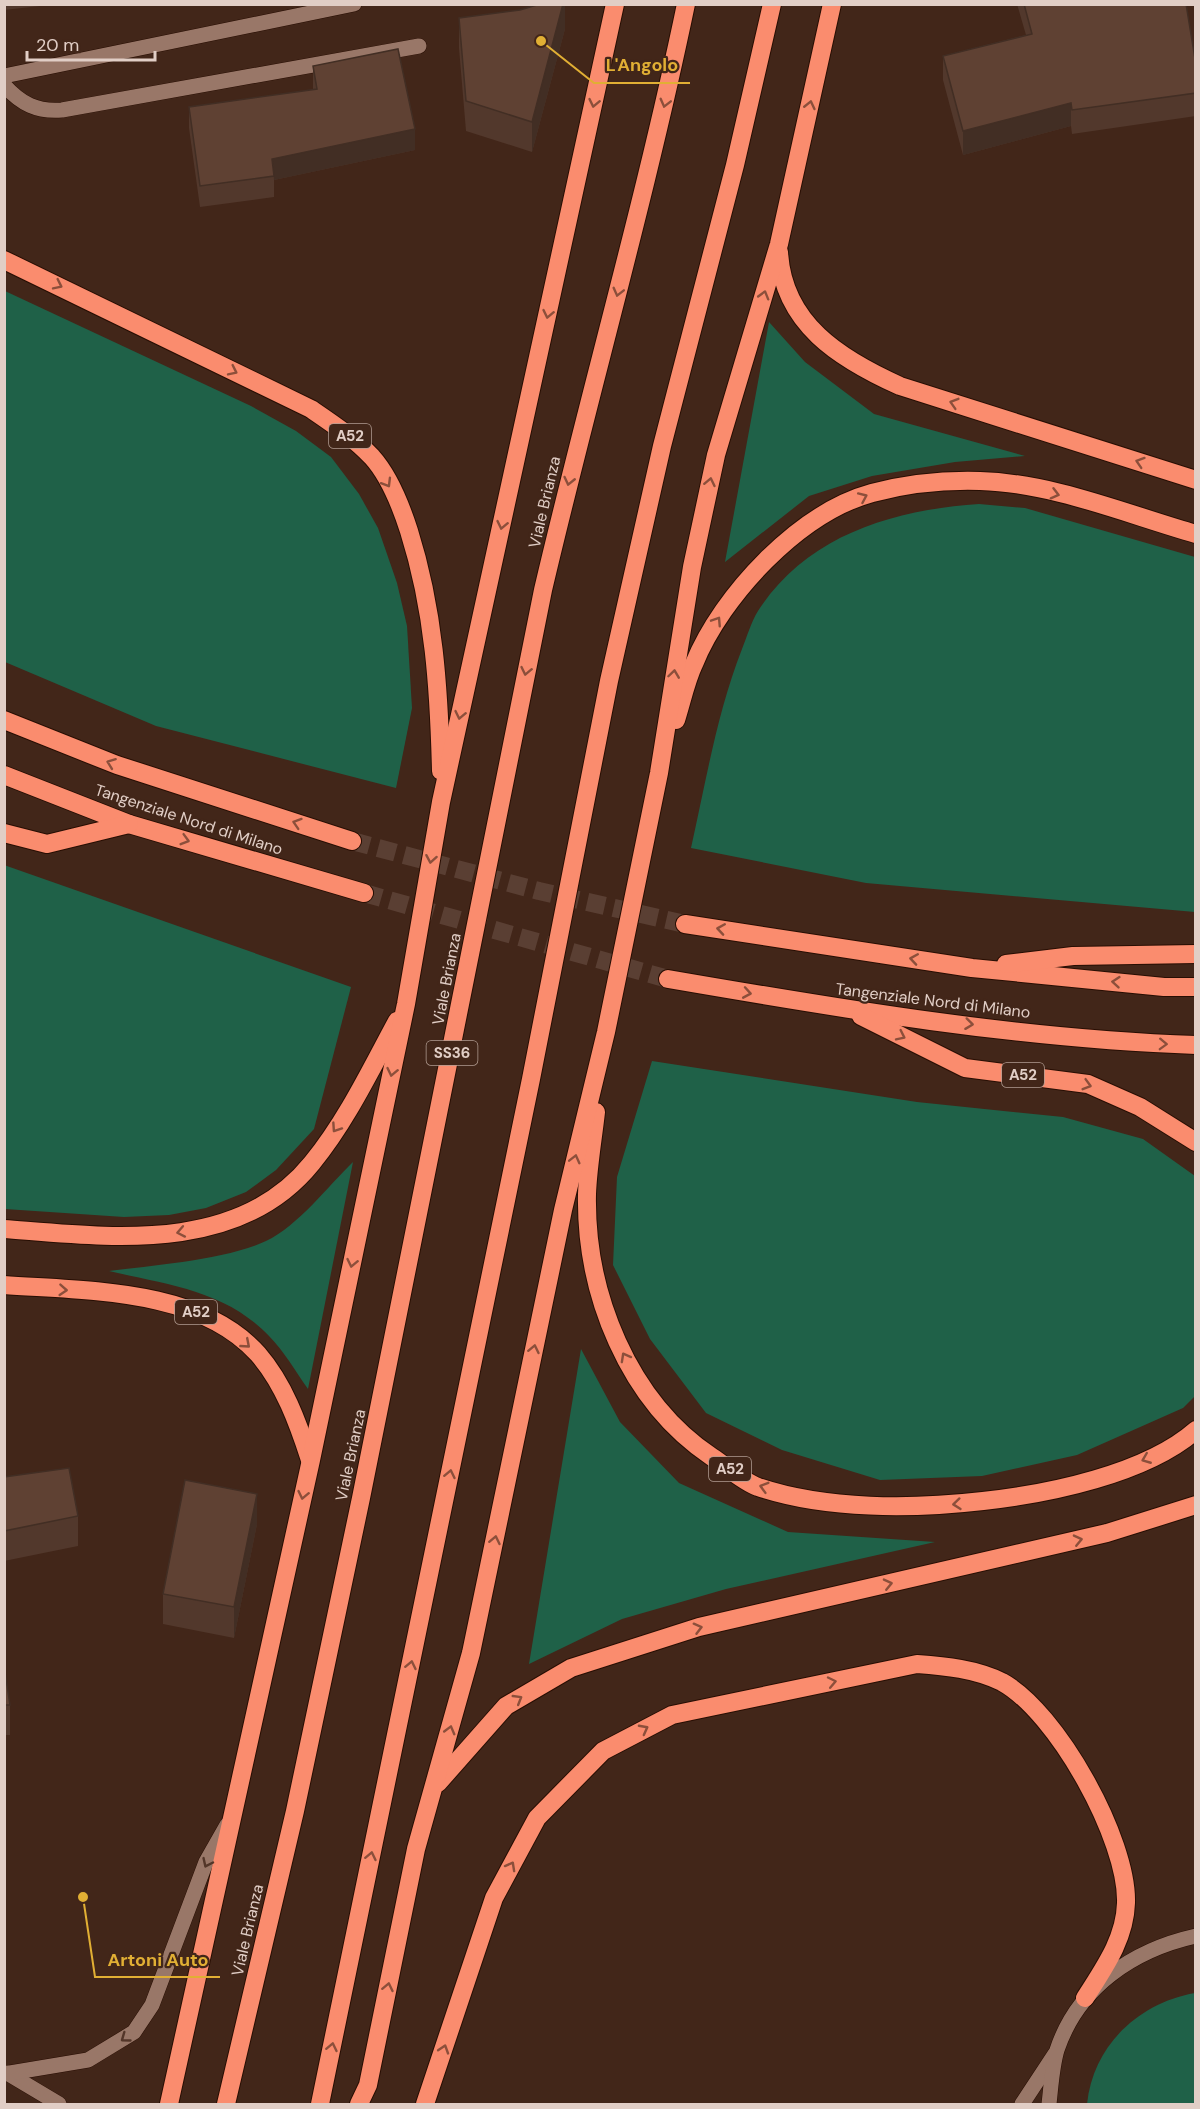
<svg xmlns="http://www.w3.org/2000/svg" width="1200" height="2109" font-family="'DM Sans',sans-serif">
<style>
.green{fill:#1f6148}
.lines{fill:none;stroke-linecap:round;stroke-linejoin:round}
.highway-tunnel{stroke:#5a3f33;stroke-width:18;stroke-dasharray:18 9;stroke-linecap:butt}
.lane-casing{stroke:#280e03;stroke-width:16}
.street-casing{stroke:#280e03;stroke-width:16}
.secondary-casing{stroke:#280e03;stroke-width:16}
.highway-casing{stroke:#280e03;stroke-width:20}
.lane{stroke:#997768;stroke-width:15}
.street{stroke:#997768;stroke-width:15}
.secondary{stroke:#997768;stroke-width:15}
.highway{stroke:#fa8c6e;stroke-width:18}
.wall{fill:#52382c}
.shaded-wall{fill:#422e24}
.building{fill:#5f4133;stroke:#422e24;stroke-width:1.5}
.oneway{stroke:#8c4f3b}
.oneway2{stroke:#533629}
.labels{text-anchor:middle;stroke-width:4.5;stroke-linejoin:round;paint-order:stroke}
.shield{fill:#422619;stroke:#b19c92;stroke-width:1.5}
.shield-label{font-size:15px;font-weight:bold;fill:#e1cec6}
.street-label{font-size:16px;fill:#e1cec6;stroke:#422619}
.leader{fill:none;stroke:#e1af34;stroke-width:2}
.callout-dot{fill:#e1af34;stroke:#422619;stroke-width:2}
.callout-label{font-size:18px;text-anchor:middle;font-weight:bold;fill:#e1af34;stroke:#422619;stroke-width:4.5;stroke-linejoin:round;paint-order:stroke}
</style>
<rect width="100%" height="100%" fill="#422619"/>
<g class="green">
<path d="M 5,291 L 251,406 L 296,431 L 331,457 L 359,494 L 378,528 L 397,583 L 407,626 L 412,708 L 396,788 L 156,726 L 5,662 Z"/>
<path d="M 769,322 L 805,362 L 874,414 L 1025,456 L 955,462 L 872,476 L 809,496 L 725,562 Z"/>
<path d="M 979,504 L 1025,508 L 1195,557 L 1195,912 L 866,883 L 691,848 C 706,781 717,713 742,649 C 747,637 751,622 758,611 C 807,535 893,510 979,504 Z"/>
<path d="M 4,865 L 351,987 L 314,1129 L 276,1170 L 246,1192 L 206,1208 L 169,1215 L 124,1217 L 5,1209 Z"/>
<path d="M 652,1061 L 917,1102 L 1063,1117 L 1143,1139 L 1195,1176 L 1195,1396 L 1183,1408 L 1077,1455 L 982,1476 L 880,1480 L 782,1450 L 706,1413 L 650,1339 L 613,1265 L 617,1177 Z"/>
<path d="M 353,1162 L 308,1389 C 296,1372 284,1351 269,1336 C 225,1290 168,1285 109,1271 C 154,1265 225,1260 266,1241 C 298,1226 328,1186 353,1162 Z"/>
<path d="M 581,1349 L 620,1422 L 679,1483 L 788,1532 L 935,1542 L 726,1589 L 622,1619 L 529,1664 Z"/>
<path d="M 1195,1993 L 1195,2104 L 1087,2104 C 1093,2046 1138,2003 1195,1993 Z"/>
</g>
<g class="lines">
<g class="highway-tunnel">
<path d="M 352,841 L 539,891 L 685,924"/>
<path d="M 364,893 L 668,979"/>
</g>
<g class="lane-casing">
<path id="lane" d="M 4,85 C 21,104 37,112 62,110 L 419,46"/>
</g>
<g class="street-casing">
<g id="street">
<path d="M 4,76 L 354,4"/>
<path d="M 7,2073 L 59,2104"/>
<path d="M 10,2073 L 88,2060 L 134,2032 L 152,2005 L 206,1862 L 227,1825"/>
<path d="M 1022,2104 L 1055,2054"/>
</g>
</g>
<g class="secondary-casing">
<path id="secondary" d="M 1049,2104 C 1051,2087 1052,2067 1057,2050 C 1078,1987 1133,1950 1196,1936"/>
</g>
<g class="highway-casing">
<g id="highway">
<path d="M 779,252 C 783,324 840,359 900,386 L 1196,480"/>
<path d="M 4,260 L 311,409 C 333,424 354,438 372,457 C 390,477 401,506 409,531 C 434,610 439,689 441,771"/>
<path d="M 4,720 L 117,765 L 352,841"/>
<path d="M 676,720 C 682,701 686,681 694,664 C 722,595 799,513 872,493 C 906,484 946,480 980,481 C 1053,483 1126,514 1196,534"/>
<path d="M 4,775 L 129,824 L 364,893"/>
<path d="M 4,833 L 47,844 L 129,824"/>
<path d="M 685,924 L 972,968 L 1164,987 L 1196,987"/>
<path d="M 1006,964 L 1073,956 L 1196,954"/>
<path d="M 668,979 C 842,1009 1019,1039 1196,1045"/>
<path d="M 861,1016 L 965,1068 L 1088,1084 L 1140,1107 L 1196,1142"/>
<path d="M 596,1112 C 593,1139 588,1167 587,1194 C 585,1293 628,1401 712,1457 C 726,1466 742,1481 758,1487 C 826,1510 913,1509 983,1501 C 1048,1494 1146,1474 1196,1430"/>
<path d="M 4,1229 C 109,1237 238,1255 312,1163 C 347,1120 371,1069 397,1021"/>
<path d="M 4,1285 C 86,1291 199,1288 258,1354 C 284,1384 298,1423 310,1460"/>
<path d="M 438,1783 L 506,1706 L 571,1668 L 699,1627 L 1107,1533 L 1196,1505"/>
<path d="M 169,2104 L 311,1460 L 406,1004 L 441,802 L 615,4"/>
<path d="M 226,2104 L 295,1811 L 361,1498 L 543,590 C 589,394 645,201 686,4"/>
<path d="M 320,2104 L 531,1079 L 609,681 L 662,446 L 735,165 L 772,4"/>
<path d="M 359,2104 L 368,2085 L 416,1849 L 471,1653 L 563,1210 L 606,1032 L 659,773 L 692,567 L 716,455 L 779,244 L 832,4"/>
<path d="M 425,2104 L 494,1898 L 537,1818 L 603,1751 L 672,1715 L 917,1664 C 945,1666 976,1669 1002,1682 C 1057,1712 1128,1840 1126,1903 C 1125,1939 1104,1968 1085,1998"/>
</g>
</g>
<use href="#lane" class="lane"/>
<use href="#street" class="street"/>
<use href="#secondary" class="secondary"/>
<use href="#highway" class="highway"/>
</g>
<g class="wall">
<path d="M 4,4 L 58,4 L 4,10 Z"/>
<path d="M 565,4 L 565,29 L 532,152 L 466,131 L 459,48 L 459,18 Z"/>
<path d="M 1017,4 L 1186,4 L 1196,65 L 1196,116 L 1072,134 L 1071,126 L 963,155 L 943,80 L 943,56 L 1026,35 Z"/>
<path d="M 313,66 L 415,150 L 274,180 L 274,197 L 200,207 L 189,128 L 189,107 L 313,90 Z"/>
<path d="M 4,1477 L 78,1516 L 78,1546 L 4,1561 Z"/>
<path d="M 257,1524 L 234,1638 L 163,1624 L 163,1594 Z"/>
<path d="M 4,1666 L 10,1705 L 10,1735 L 4,1735 Z"/>
</g>
<g class="shaded-wall">
<path d="M 563,4 L 565,4 L 565,29 L 532,152 L 532,122 Z"/>
<path d="M 1071,103 L 1071,126 L 963,155 L 963,131 Z"/>
<path d="M 415,129 L 415,150 L 274,180 L 272,159 Z"/>
<path d="M 257,1494 L 257,1524 L 234,1638 L 234,1607 Z"/>
</g>
<g class="building">
<path d="M 540,4 L 563,4 L 532,122 L 466,101 L 459,18 L 520,10 Z"/>
<path d="M 1024,4 L 1186,4 L 1196,65 L 1196,93 L 1072,110 L 1071,103 L 963,131 L 943,56 L 1032,34 Z"/>
<path d="M 398,49 L 415,129 L 272,159 L 274,176 L 200,186 L 189,107 L 317,89 L 313,66 Z"/>
<path d="M 69,1468 L 78,1516 L 4,1531 L 4,1477 Z"/>
<path d="M 185,1480 L 257,1494 L 234,1607 L 163,1594 Z"/>
<path d="M 4,1666 L 10,1705 L 4,1705 Z"/>
</g>
<defs><path id="oneway-chevron" d="M-2-3.5L2.5 0L-2 3.5" fill="none" stroke-width="1.6" stroke-linecap="round" stroke-linejoin="round" transform="scale(1.5)"/></defs>
<g class="oneway">
<use href="#oneway-chevron" transform="translate(594 103) rotate(102)"/>
<use href="#oneway-chevron" transform="translate(665 103) rotate(104)"/>
<use href="#oneway-chevron" transform="translate(810 105) rotate(-77)"/>
<use href="#oneway-chevron" transform="translate(58 285) rotate(26)"/>
<use href="#oneway-chevron" transform="translate(618 292) rotate(104)"/>
<use href="#oneway-chevron" transform="translate(764 295) rotate(-74)"/>
<use href="#oneway-chevron" transform="translate(548 314) rotate(102)"/>
<use href="#oneway-chevron" transform="translate(233 371) rotate(26)"/>
<use href="#oneway-chevron" transform="translate(954 403) rotate(-163)"/>
<use href="#oneway-chevron" transform="translate(1140 462) rotate(-162)"/>
<use href="#oneway-chevron" transform="translate(569 481) rotate(103)"/>
<use href="#oneway-chevron" transform="translate(710 482) rotate(-78)"/>
<use href="#oneway-chevron" transform="translate(387 483) rotate(59)"/>
<use href="#oneway-chevron" transform="translate(1055 494) rotate(15)"/>
<use href="#oneway-chevron" transform="translate(863 497) rotate(-24)"/>
<use href="#oneway-chevron" transform="translate(502 525) rotate(102)"/>
<use href="#oneway-chevron" transform="translate(717 621) rotate(-57)"/>
<use href="#oneway-chevron" transform="translate(526 671) rotate(102)"/>
<use href="#oneway-chevron" transform="translate(674 674) rotate(-82)"/>
<use href="#oneway-chevron" transform="translate(460 715) rotate(102)"/>
<use href="#oneway-chevron" transform="translate(111 763) rotate(-159)"/>
<use href="#oneway-chevron" transform="translate(297 823) rotate(-162)"/>
<use href="#oneway-chevron" transform="translate(185 840) rotate(16)"/>
<use href="#oneway-chevron" transform="translate(431 859) rotate(100)"/>
<use href="#oneway-chevron" transform="translate(721 929) rotate(-171)"/>
<use href="#oneway-chevron" transform="translate(914 959) rotate(-171)"/>
<use href="#oneway-chevron" transform="translate(1116 982) rotate(-175)"/>
<use href="#oneway-chevron" transform="translate(747 993) rotate(10)"/>
<use href="#oneway-chevron" transform="translate(969 1024) rotate(7)"/>
<use href="#oneway-chevron" transform="translate(901 1036) rotate(26)"/>
<use href="#oneway-chevron" transform="translate(1163 1044) rotate(2)"/>
<use href="#oneway-chevron" transform="translate(392 1072) rotate(102)"/>
<use href="#oneway-chevron" transform="translate(1087 1085) rotate(16)"/>
<use href="#oneway-chevron" transform="translate(336 1128) rotate(124)"/>
<use href="#oneway-chevron" transform="translate(575 1159) rotate(-76)"/>
<use href="#oneway-chevron" transform="translate(181 1232) rotate(169)"/>
<use href="#oneway-chevron" transform="translate(352 1263) rotate(102)"/>
<use href="#oneway-chevron" transform="translate(63 1290) rotate(4)"/>
<use href="#oneway-chevron" transform="translate(246 1344) rotate(41)"/>
<use href="#oneway-chevron" transform="translate(534 1349) rotate(-78)"/>
<use href="#oneway-chevron" transform="translate(625 1357) rotate(-119)"/>
<use href="#oneway-chevron" transform="translate(1146 1459) rotate(158)"/>
<use href="#oneway-chevron" transform="translate(450 1474) rotate(-78)"/>
<use href="#oneway-chevron" transform="translate(764 1487) rotate(-164)"/>
<use href="#oneway-chevron" transform="translate(303 1495) rotate(102)"/>
<use href="#oneway-chevron" transform="translate(957 1504) rotate(174)"/>
<use href="#oneway-chevron" transform="translate(495 1540) rotate(-78)"/>
<use href="#oneway-chevron" transform="translate(1078 1540) rotate(-13)"/>
<use href="#oneway-chevron" transform="translate(888 1584) rotate(-13)"/>
<use href="#oneway-chevron" transform="translate(698 1628) rotate(-15)"/>
<use href="#oneway-chevron" transform="translate(411 1665) rotate(-78)"/>
<use href="#oneway-chevron" transform="translate(832 1682) rotate(-12)"/>
<use href="#oneway-chevron" transform="translate(518 1699) rotate(-31)"/>
<use href="#oneway-chevron" transform="translate(644 1729) rotate(-28)"/>
<use href="#oneway-chevron" transform="translate(450 1730) rotate(-75)"/>
<use href="#oneway-chevron" transform="translate(371 1856) rotate(-78)"/>
<use href="#oneway-chevron" transform="translate(511 1866) rotate(-61)"/>
<use href="#oneway-chevron" transform="translate(388 1987) rotate(-78)"/>
<use href="#oneway-chevron" transform="translate(332 2047) rotate(-78)"/>
<use href="#oneway-chevron" transform="translate(444 2049) rotate(-72)"/>
</g>
<g class="oneway2">
<use href="#oneway-chevron" transform="translate(207 1863) rotate(115)"/>
<use href="#oneway-chevron" transform="translate(125 2038) rotate(144)"/>
</g>
<g class="labels">
<g class="shield">
<rect x="329" y="424" width="42" height="24" rx="4.5"/>
<rect x="426.5" y="1041" width="51" height="24" rx="4.5"/>
<rect x="1002" y="1063" width="42" height="24" rx="4.5"/>
<rect x="175" y="1300" width="42" height="24" rx="4.5"/>
<rect x="709" y="1457" width="42" height="24" rx="4.5"/>
</g>
<g class="shield-label">
<text x="350" y="441">A52</text>
<text x="452" y="1058">SS36</text>
<text x="1023" y="1080">A52</text>
<text x="196" y="1317">A52</text>
<text x="730" y="1474">A52</text>
</g>
<g class="street-label">
<text transform="translate(544 502) rotate(-77)" y="6">Viale Brianza</text>
<text transform="translate(189 819) rotate(18)" y="6">Tangenziale Nord di Milano</text>
<text transform="translate(446 979) rotate(-79)" y="6">Viale Brianza</text>
<text transform="translate(933 1000) rotate(7)" y="6">Tangenziale Nord di Milano</text>
<text transform="translate(350 1455) rotate(-78)" y="6">Viale Brianza</text>
<text transform="translate(247 1930) rotate(-77)" y="6">Viale Brianza</text>
</g>
</g>
<path class="leader" d="M541 41L594 83H690M83 1897L95 1977H220"/>
<g class="callout-dot">
<circle cx="541" cy="41" r="6"/>
<circle cx="83" cy="1897" r="6"/>
</g>
<g class="callout-label">
<text x="642" y="71">L'Angolo</text>
<text x="158" y="1966">Artoni Auto</text>
</g>
<rect width="1200" height="2109" fill="none" stroke="#e1cec6" stroke-width="12"/>
<path d="M27 51v9h128v-9" fill="none" stroke="#e1cec6" stroke-width="3"/>
<text x="36" y="51" font-size="18" fill="#e1cec6" stroke="#422619" stroke-width="4.5" paint-order="stroke">20 m</text>
</svg>
